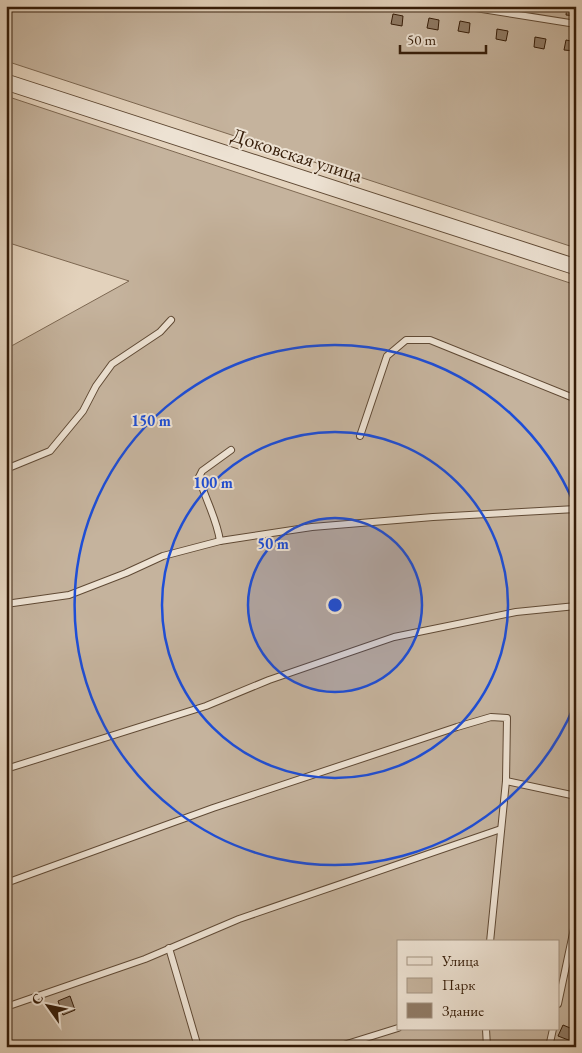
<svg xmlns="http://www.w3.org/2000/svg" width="582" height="1053" font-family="'EB Garamond',serif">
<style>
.green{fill:#c5b39d;stroke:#7d6852;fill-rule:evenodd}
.building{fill:#8f7b66;stroke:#351c08}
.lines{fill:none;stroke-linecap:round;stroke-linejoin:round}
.service-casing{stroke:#604a35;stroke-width:8}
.tertiary-casing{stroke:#604a35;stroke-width:17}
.service{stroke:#ede2d3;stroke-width:6}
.tertiary{stroke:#ede2d3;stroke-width:15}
.ring{fill:none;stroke:#1d4ed8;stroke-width:2.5}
.labels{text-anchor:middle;stroke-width:4;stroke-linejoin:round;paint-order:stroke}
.street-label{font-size:20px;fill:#351c08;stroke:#ede2d3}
.centre{fill:#1d4ed8;stroke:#ede2d3;stroke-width:2.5}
.ring-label{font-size:15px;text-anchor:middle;font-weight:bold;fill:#1d4ed8;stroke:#ede2d3;stroke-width:4;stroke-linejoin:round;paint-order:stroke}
</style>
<rect width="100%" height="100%" fill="#e3d2bc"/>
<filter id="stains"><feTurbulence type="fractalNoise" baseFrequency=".004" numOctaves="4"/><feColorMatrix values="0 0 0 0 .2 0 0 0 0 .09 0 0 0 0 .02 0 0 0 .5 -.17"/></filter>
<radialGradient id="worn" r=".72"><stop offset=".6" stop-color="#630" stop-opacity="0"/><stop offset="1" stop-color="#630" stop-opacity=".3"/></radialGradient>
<g class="green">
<path d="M 6,6 L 576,6 L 576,248 L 6,61 Z"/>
<path d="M 6,96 L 576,285 L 576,1047 L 6,1047 L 6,349 L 129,281 L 6,242 ZM 398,942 L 558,942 L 558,1029 L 398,1029 Z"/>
</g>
<g class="building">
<path d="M 567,6 L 576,6 L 576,16 L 566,15 Z"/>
<path d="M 393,14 L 403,16 L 402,26 L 391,24 Z"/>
<path d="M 429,18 L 439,20 L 438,30 L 427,28 Z"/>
<path d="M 460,21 L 470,23 L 469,33 L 458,31 Z"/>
<path d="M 497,29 L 508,31 L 506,41 L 496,39 Z"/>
<path d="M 535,37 L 546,39 L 544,49 L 534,47 Z"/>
<path d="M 566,40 L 576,42 L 575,51 L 564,50 Z"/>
<path d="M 70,996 L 75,1010 L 63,1015 L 58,1001 Z"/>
<path d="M 563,1025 L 575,1030 L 571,1041 L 558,1036 Z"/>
</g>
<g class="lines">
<g class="service-casing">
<g id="service">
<path d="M 463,6 L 576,24"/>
<path d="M 360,436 L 387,356 L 406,340 L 430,340 L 576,399"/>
<path d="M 6,469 L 50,451 L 83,411 L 96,386 L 112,364 L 160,332 L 171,320"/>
<path d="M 220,541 C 217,519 205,499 199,477 L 202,471 L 231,450"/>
<path d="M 6,604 L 69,595 L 126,573 L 163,556 L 220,541 L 312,527 L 433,517 L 576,509"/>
<path d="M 6,769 L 206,706 L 269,680 L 394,637 L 516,612 L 576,606"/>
<path d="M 506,781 L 576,796"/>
<path d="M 6,883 L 213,808 L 457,727 L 491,717 L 507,718 L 506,781 L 490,942"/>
<path d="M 169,948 L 198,1047"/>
<path d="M 558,1004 L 576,919"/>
<path d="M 6,1007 L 145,959 L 239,919 L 501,829"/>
<path d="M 486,1029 L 487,1047"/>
<path d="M 337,1047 L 398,1028"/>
<path d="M 549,1047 L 553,1029"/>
</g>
</g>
<g class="tertiary-casing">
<path id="tertiary" d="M 6,82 L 576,267"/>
</g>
<use href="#service" class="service"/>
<use href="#tertiary" class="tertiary"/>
</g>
<circle cx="335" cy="605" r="87" fill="#1d4ed8" fill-opacity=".12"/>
<g class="ring">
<circle cx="335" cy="605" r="87"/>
<circle cx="335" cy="605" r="173"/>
<path d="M575 704A260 260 0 1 1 575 506"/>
</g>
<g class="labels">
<g class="street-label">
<text transform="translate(297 155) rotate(18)" y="7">Доковская улица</text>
</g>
</g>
<circle cx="335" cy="605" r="8" class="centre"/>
<g class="ring-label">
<text x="151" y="426">150 m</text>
<text x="213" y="488">100 m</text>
<text x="273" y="549">50 m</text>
</g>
<rect width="582" height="1053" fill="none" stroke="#e3d2bc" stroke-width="25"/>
<rect x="8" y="8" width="567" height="1038" fill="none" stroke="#351c08" stroke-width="2.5"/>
<rect x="12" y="12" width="557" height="1028" fill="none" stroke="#351c08"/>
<rect x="397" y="940" width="162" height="90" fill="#ede2d3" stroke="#a39382"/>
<rect x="407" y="957" width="25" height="8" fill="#ede2d3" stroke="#a39382"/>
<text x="442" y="966" font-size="15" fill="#351c08">Улица</text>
<rect x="407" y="978" width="25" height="15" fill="#c5b39d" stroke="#a39382"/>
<text x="442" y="990" font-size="15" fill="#351c08">Парк</text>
<rect x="407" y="1003" width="25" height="15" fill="#8f7b66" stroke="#a39382"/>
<text x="442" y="1016" font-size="15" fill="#351c08">Здание</text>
<g transform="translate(48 1006) rotate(303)" stroke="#ede2d3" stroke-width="4" paint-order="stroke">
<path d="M0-4L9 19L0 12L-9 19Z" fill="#351c08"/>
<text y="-8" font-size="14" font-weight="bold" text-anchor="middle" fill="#351c08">С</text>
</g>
<path d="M400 45v8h86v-8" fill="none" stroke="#351c08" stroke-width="2.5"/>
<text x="407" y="45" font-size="15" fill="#351c08" stroke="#ede2d3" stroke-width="4" paint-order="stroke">50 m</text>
<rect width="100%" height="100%" filter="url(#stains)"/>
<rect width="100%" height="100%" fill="url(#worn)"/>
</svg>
